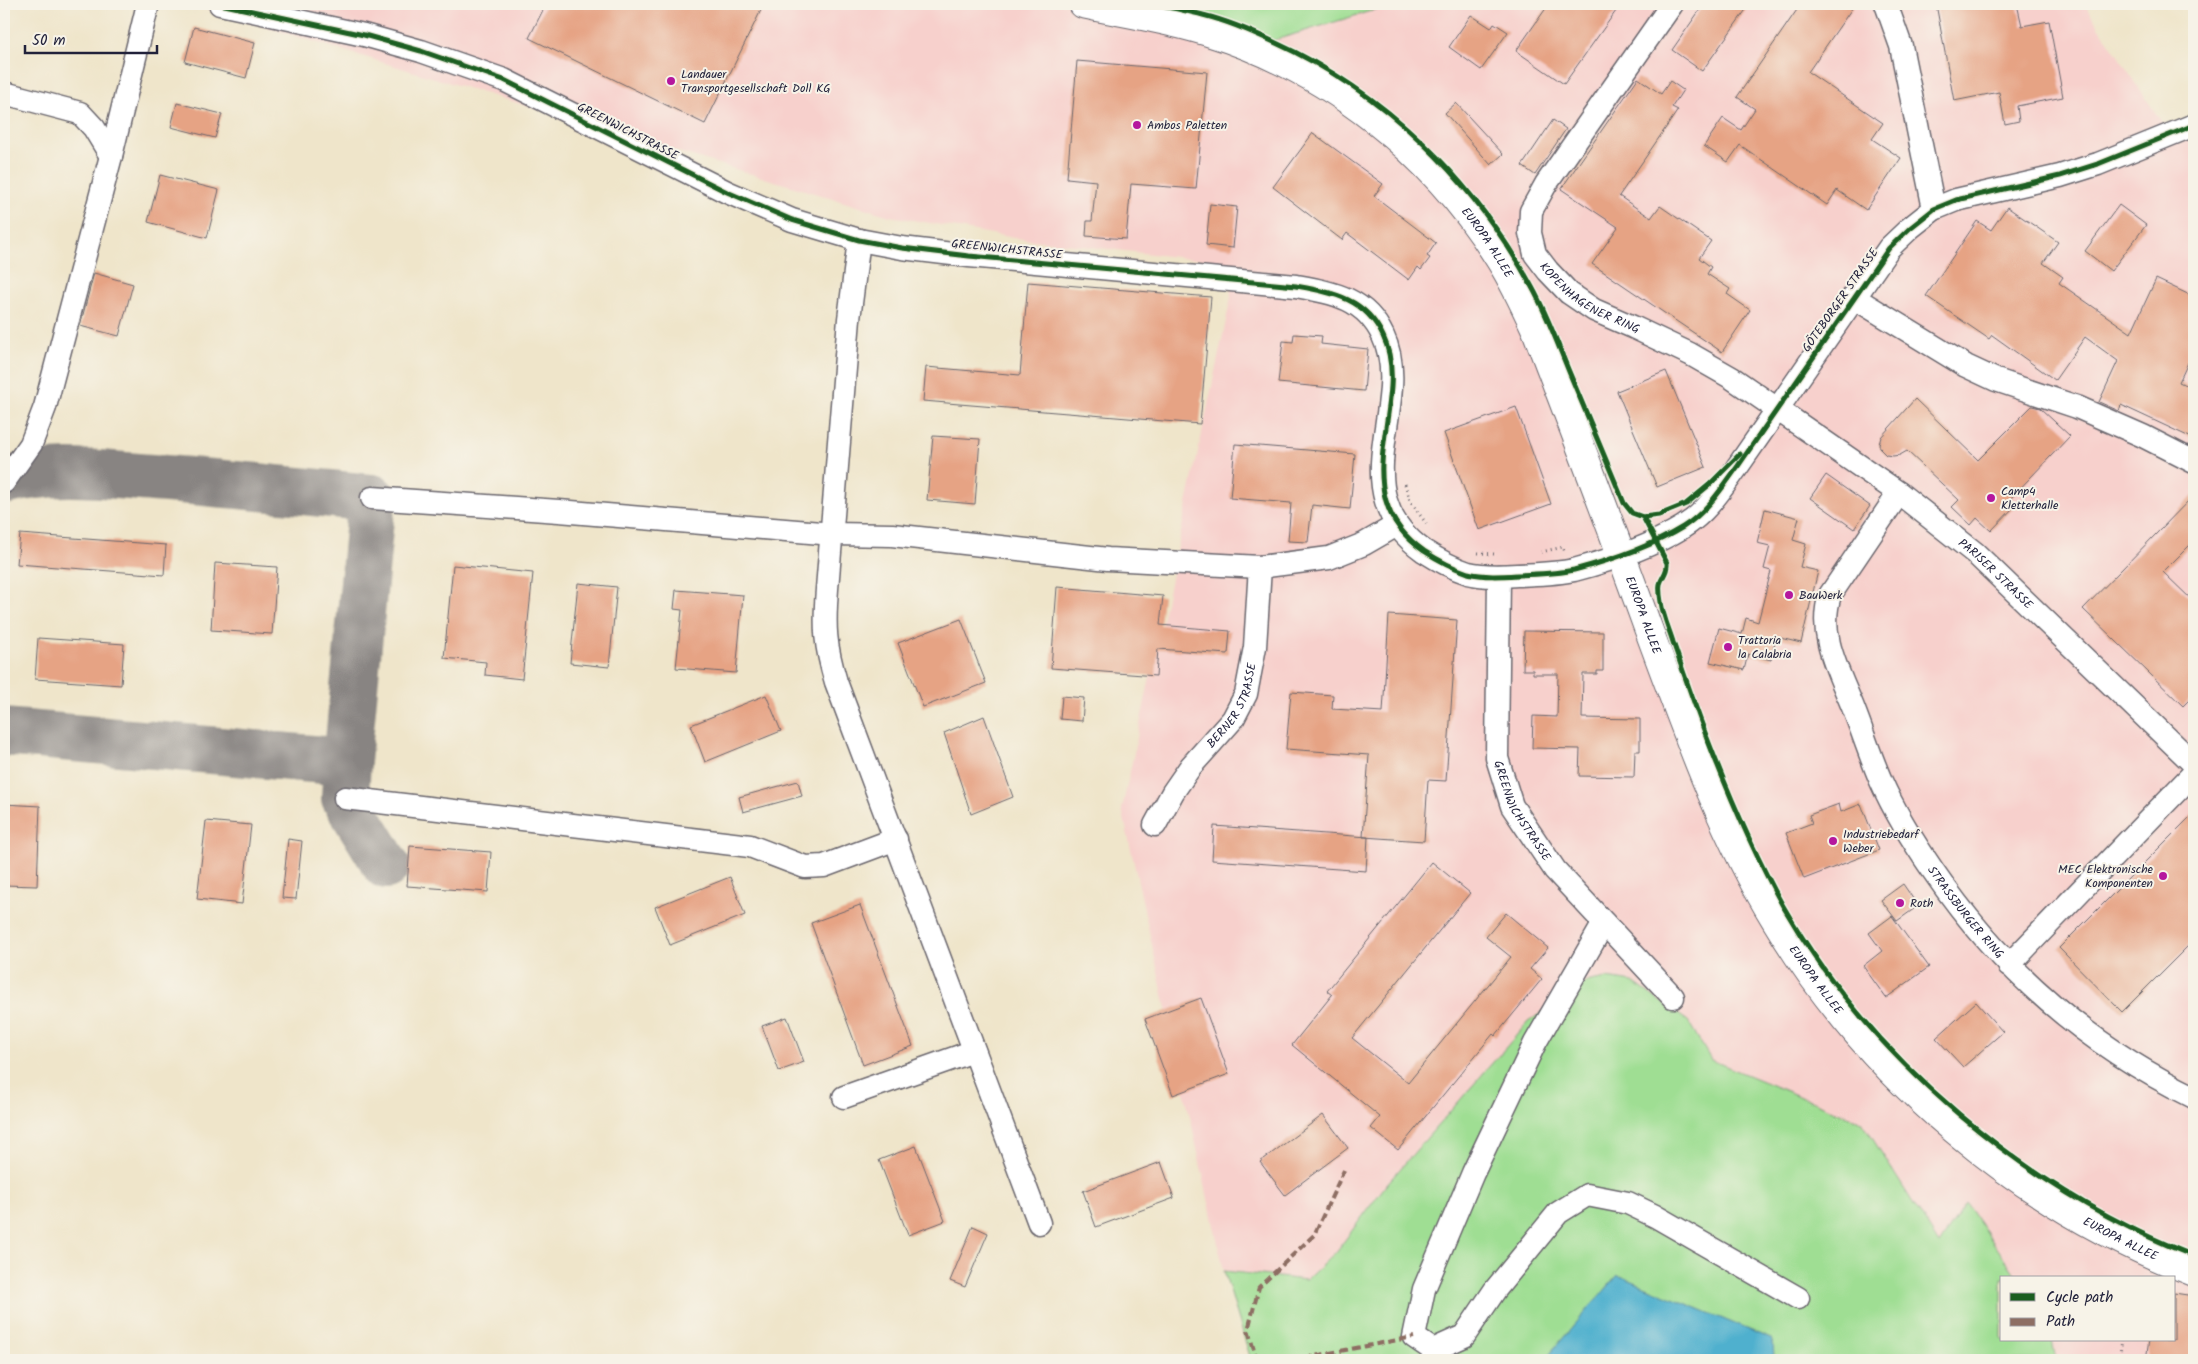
<svg xmlns="http://www.w3.org/2000/svg" width="2198" height="1364" font-family="Kalam,sans-serif">
<style>
.built{fill:#f7d0cc;fill-rule:evenodd}
.green{fill:#9fde93;stroke:#608067}
.water{fill:#4fb0ce;stroke:#386984}
.lines{fill:none;stroke-linecap:round;stroke-linejoin:round}
.taxiway{stroke:#888482;stroke-width:48}
.building{fill:#e6a384}
.minor-casing{stroke:#6a666d;stroke-width:25}
.major-casing{stroke:#6a666d;stroke-width:30}
.path{stroke:#6a666d;stroke-width:3;stroke-dasharray:1 4;stroke-linecap:butt}
.minor{stroke:#fff;stroke-width:22}
.major{stroke:#fff;stroke-width:28}
.quiet{stroke:#8d6e63;stroke-width:4;stroke-dasharray:8 4;stroke-linecap:butt}
.cycleway-casing{stroke:#f7f3e8;stroke-width:8}
.cycleway{stroke:#1b5e20;stroke-width:5}
.poi-dot{fill:#b5179e;stroke:#f7f3e8;stroke-width:2}
.labels{text-anchor:middle;stroke-width:4;stroke-linejoin:round;paint-order:stroke}
.poi-label{font-size:12px;fill:#22223b;stroke:#f7f3e8;text-anchor:start}
.street-label{font-size:12px;fill:#22223b;stroke:#f7f3e8}
</style>
<rect width="100%" height="100%" fill="#f7f3e8"/>
<filter id="ink" filterUnits="userSpaceOnUse"><feTurbulence type="fractalNoise" baseFrequency=".02" numOctaves="2"/><feDisplacementMap in="SourceGraphic" scale="10" xChannelSelector="R" yChannelSelector="G"/><feConvolveMatrix kernelMatrix="1 2 1 2 8 2 1 2 1" color-interpolation-filters="sRGB"/></filter>
<filter id="wash" filterUnits="userSpaceOnUse"><feTurbulence type="fractalNoise" baseFrequency=".0096" numOctaves="4" result="noise"/><feDisplacementMap in="SourceGraphic" scale="20" xChannelSelector="R" yChannelSelector="G"/><feGaussianBlur stdDeviation="1.12" result="paint"/><feColorMatrix in="noise" values="0 0 0 0 0 0 0 0 0 0 0 0 0 0 0 0 0 1.4 0 .05"/><feComposite in="paint" operator="in"/></filter>
<g filter="url(#wash)">
<rect width="100%" height="100%" fill="#efe5ca"/>
<path class="built" d="M 190,4 L 1083,4 L 1252,47 L 1394,4 L 2084,4 L 2170,135 L 2194,125 L 2194,1360 L 1864,1360 L 1607,1168 L 1251,1360 L 1224,1271 L 1122,809 L 1231,297 L 1228,263 L 1015,238 L 890,216 ZM 2002,1278 L 2174,1278 L 2174,1340 L 2002,1340 Z"/>
<g class="green">
<path d="M 1083,4 L 1394,4 L 1252,47 Z"/>
<path d="M 1606,978 L 1633,982 L 1688,1021 L 1711,1060 L 1862,1122 L 1939,1244 L 1966,1203 L 2018,1278 L 2002,1278 L 2002,1340 L 2052,1340 L 2056,1360 L 1774,1360 L 1773,1340 L 1618,1275 L 1544,1360 L 1251,1360 L 1224,1271 L 1306,1280 L 1336,1252 L 1386,1185 L 1528,1022 L 1586,982 Z"/>
</g>
<path class="water" d="M 1618,1275 L 1773,1340 L 1774,1360 L 1544,1360 Z"/>
<g class="lines">
<g class="taxiway">
<path d="M 4,481 C 56,468 99,474 152,478 C 225,483 299,491 372,498 L 347,762"/>
<path d="M 4,732 L 347,762 L 345,798 L 386,865"/>
</g>
</g>
<g id="blocks">
<g class="building">
<path d="M 546,4 L 764,4 L 705,124 L 529,38 Z"/>
<path d="M 1549,4 L 1621,4 L 1564,84 L 1516,51 Z"/>
<path d="M 1704,4 L 1750,4 L 1702,71 L 1672,50 Z"/>
<path d="M 1801,4 L 1855,4 L 1808,72 L 1883,123 L 1872,139 L 1901,158 L 1866,210 L 1837,190 L 1827,205 L 1740,145 L 1728,162 L 1704,146 L 1723,118 L 1741,130 L 1755,109 L 1737,97 Z"/>
<path d="M 1936,4 L 2017,4 L 2022,26 L 2049,21 L 2063,97 L 2017,106 L 2019,121 L 2005,124 L 1999,92 L 1954,101 Z"/>
<path d="M 1471,15 L 1491,28 L 1494,23 L 1508,32 L 1481,70 L 1449,47 Z"/>
<path d="M 194,27 L 255,43 L 246,78 L 185,62 Z"/>
<path d="M 1077,61 L 1207,72 L 1196,189 L 1131,184 L 1126,239 L 1086,236 L 1087,221 L 1092,221 L 1096,181 L 1067,178 Z"/>
<path d="M 1638,78 L 1661,94 L 1670,81 L 1683,90 L 1672,107 L 1678,110 L 1619,196 L 1651,218 L 1660,206 L 1711,241 L 1699,258 L 1711,267 L 1707,274 L 1730,289 L 1727,294 L 1750,310 L 1722,352 L 1592,264 L 1618,227 L 1561,189 Z"/>
<path d="M 177,103 L 222,114 L 215,138 L 171,127 Z"/>
<path d="M 1456,103 L 1503,154 L 1491,165 L 1445,113 Z"/>
<path d="M 1553,120 L 1566,129 L 1535,175 L 1522,166 Z"/>
<path d="M 1313,133 L 1383,184 L 1374,196 L 1436,243 L 1427,256 L 1430,258 L 1421,270 L 1418,267 L 1409,280 L 1347,233 L 1342,240 L 1273,187 Z"/>
<path d="M 160,175 L 219,190 L 207,238 L 148,222 Z"/>
<path d="M 1210,204 L 1237,207 L 1233,248 L 1206,245 Z"/>
<path d="M 2119,205 L 2146,225 L 2111,271 L 2085,251 Z"/>
<path d="M 2007,207 L 2058,242 L 2043,263 L 2063,277 L 2059,283 L 2131,333 L 2156,279 L 2194,297 L 2194,350 L 2179,382 L 2194,389 L 2194,439 L 2121,405 L 2119,411 L 2099,402 L 2118,361 L 2085,337 L 2055,380 L 1992,335 L 1989,339 L 1926,296 L 1977,221 L 1991,230 Z"/>
<path d="M 94,273 L 133,284 L 119,336 L 80,326 Z"/>
<path d="M 1028,282 L 1211,297 L 1200,424 L 923,401 L 926,367 L 1020,375 Z"/>
<path d="M 1294,334 L 1322,336 L 1321,344 L 1368,349 L 1364,391 L 1278,383 L 1283,341 L 1293,342 Z"/>
<path d="M 1666,371 L 1706,467 L 1657,487 L 1617,391 Z"/>
<path d="M 1915,399 L 1978,460 L 2032,406 L 2040,408 L 2070,436 L 2010,499 L 2016,505 L 1991,531 L 1977,518 L 1971,525 L 1952,507 L 1959,500 L 1907,451 L 1900,455 L 1893,456 L 1886,455 L 1881,450 L 1879,444 L 1881,437 Z"/>
<path d="M 1516,407 L 1551,504 L 1479,530 L 1444,433 Z"/>
<path d="M 933,436 L 980,439 L 975,504 L 927,500 Z"/>
<path d="M 1235,444 L 1355,454 L 1350,509 L 1312,505 L 1308,542 L 1288,541 L 1291,503 L 1230,498 Z"/>
<path d="M 1826,475 L 1870,506 L 1854,529 L 1810,498 Z"/>
<path d="M 2194,495 L 2194,541 L 2163,572 L 2194,602 L 2194,695 L 2183,706 L 2083,609 Z"/>
<path d="M 1765,509 L 1799,518 L 1793,540 L 1806,544 L 1800,567 L 1818,571 L 1801,643 L 1776,637 L 1771,660 L 1748,654 L 1744,670 L 1710,662 L 1719,628 L 1742,634 L 1746,618 L 1758,622 L 1771,571 L 1764,569 L 1770,546 L 1757,543 Z"/>
<path d="M 20,534 L 166,545 L 164,575 L 17,564 Z"/>
<path d="M 215,563 L 277,567 L 272,634 L 211,630 Z"/>
<path d="M 453,565 L 533,573 L 522,679 L 485,675 L 486,662 L 444,658 Z"/>
<path d="M 578,583 L 617,587 L 609,667 L 570,663 Z"/>
<path d="M 1057,587 L 1163,596 L 1160,625 L 1230,631 L 1228,654 L 1158,649 L 1156,676 L 1051,668 Z"/>
<path d="M 676,590 L 743,595 L 736,673 L 676,668 L 682,610 L 674,609 Z"/>
<path d="M 1389,615 L 1457,620 L 1446,781 L 1428,780 L 1424,841 L 1363,837 L 1369,755 L 1286,749 L 1291,692 L 1333,695 L 1332,709 L 1383,712 Z"/>
<path d="M 961,619 L 986,683 L 923,707 L 898,643 Z"/>
<path d="M 1524,631 L 1603,632 L 1603,671 L 1597,671 L 1597,674 L 1583,674 L 1582,718 L 1640,719 L 1640,751 L 1635,751 L 1634,777 L 1579,776 L 1580,749 L 1532,748 L 1533,716 L 1557,717 L 1558,674 L 1533,674 L 1533,670 L 1523,670 Z"/>
<path d="M 38,638 L 124,644 L 121,685 L 35,679 Z"/>
<path d="M 766,695 L 781,731 L 705,762 L 691,725 Z"/>
<path d="M 1062,696 L 1084,698 L 1082,721 L 1060,719 Z"/>
<path d="M 984,716 L 1013,797 L 971,814 L 944,733 Z"/>
<path d="M 798,781 L 802,796 L 743,812 L 739,797 Z"/>
<path d="M 4,804 L 40,806 L 37,886 L 4,885 Z"/>
<path d="M 1839,804 L 1841,812 L 1861,804 L 1879,850 L 1804,879 L 1786,833 L 1812,823 L 1809,815 Z"/>
<path d="M 2194,813 L 2194,940 L 2122,1012 L 2059,948 Z"/>
<path d="M 206,821 L 251,825 L 242,904 L 197,899 Z"/>
<path d="M 1214,826 L 1368,837 L 1366,871 L 1212,860 Z"/>
<path d="M 288,839 L 302,841 L 296,899 L 282,898 Z"/>
<path d="M 410,846 L 491,852 L 488,892 L 407,886 Z"/>
<path d="M 1432,862 L 1470,893 L 1352,1038 L 1408,1083 L 1511,957 L 1486,937 L 1506,913 L 1548,948 L 1530,969 L 1542,979 L 1495,1036 L 1493,1034 L 1398,1150 L 1371,1128 L 1380,1117 L 1292,1045 L 1332,995 L 1327,991 Z"/>
<path d="M 730,877 L 745,915 L 670,945 L 655,907 Z"/>
<path d="M 1903,884 L 1918,906 L 1897,921 L 1881,900 Z"/>
<path d="M 860,905 L 913,1046 L 863,1065 L 811,923 Z"/>
<path d="M 1892,916 L 1929,967 L 1886,998 L 1863,966 L 1882,951 L 1869,933 Z"/>
<path d="M 1201,998 L 1229,1074 L 1173,1095 L 1145,1019 Z"/>
<path d="M 1976,1002 L 2003,1032 L 1963,1067 L 1936,1038 Z"/>
<path d="M 787,1017 L 804,1062 L 779,1071 L 762,1026 Z"/>
<path d="M 1323,1115 L 1348,1148 L 1285,1195 L 1260,1162 Z"/>
<path d="M 916,1146 L 945,1221 L 908,1235 L 879,1160 Z"/>
<path d="M 1161,1162 L 1174,1198 L 1096,1227 L 1083,1191 Z"/>
<path d="M 973,1226 L 988,1233 L 965,1287 L 950,1281 Z"/>
<path d="M 2174,1293 L 2194,1296 L 2194,1360 L 2146,1360 L 2149,1340 L 2174,1340 Z"/>
</g>
</g>
</g>
<g filter="url(#ink)">
<use href="#blocks" fill-opacity="0" stroke="#6a666d" stroke-width="1"/>
<g class="lines">
<g class="minor-casing">
<g id="minor">
<path d="M 220,4 L 364,35 L 421,51 L 504,80 L 727,192 L 792,220 L 859,240 L 902,248 L 969,256 L 1296,286 C 1334,293 1365,298 1383,336 C 1407,386 1370,448 1386,501 C 1392,522 1407,539 1424,551 C 1438,560 1453,568 1468,573 C 1484,577 1501,576 1517,575 C 1536,574 1555,574 1574,570 C 1608,561 1652,546 1683,527 C 1707,512 1722,488 1738,466 L 1889,248 L 1910,228 L 1934,209 L 1956,200 L 2060,176 L 2098,164 L 2194,125"/>
<path id="s1" d="M 1672,4 L 1546,184 L 1531,211 L 1530,233 L 1535,254 L 1548,271 L 1569,293 L 1594,310 L 1633,327 L 1690,354 L 1732,378 L 1899,493 L 1975,553 L 2194,764"/>
<path d="M 1886,4 L 1901,46 L 1934,209"/>
<path d="M 4,93 L 80,113 L 94,128 L 111,156"/>
<path d="M 859,240 L 849,319 L 827,589 C 824,628 825,645 836,682 L 1039,1223"/>
<path d="M 1853,297 L 1966,366 L 1996,380 L 2077,407 L 2143,436 L 2194,462"/>
<path d="M 4,482 L 31,444 L 45,407 L 111,156 L 148,4"/>
<path id="s2" d="M 1899,493 L 1830,595 C 1817,635 1839,672 1854,710 C 1863,733 1871,758 1881,781 C 1895,813 1914,843 1934,872 C 2001,970 2087,1045 2194,1097"/>
<path d="M 372,498 L 559,511 L 833,534 L 892,535 L 1108,559 L 1260,567 L 1329,558 L 1364,544 L 1397,525"/>
<path id="s3" d="M 1499,576 L 1497,758 L 1512,806 L 1555,870 L 1673,997"/>
<path d="M 345,798 L 750,846 L 805,867 L 824,866 L 896,839"/>
<path id="s4" d="M 1155,825 L 1173,792 L 1191,766 L 1233,719 L 1246,694 L 1255,647 L 1260,567"/>
<path d="M 1604,923 L 1535,1043 L 1473,1173 L 1424,1289 L 1414,1337 L 1433,1350 L 1464,1336 L 1495,1290 L 1558,1213 L 1587,1195 L 1628,1203 L 1655,1216 L 1798,1298"/>
<path d="M 2009,965 L 2194,773"/>
<path d="M 844,1097 L 974,1051"/>
</g>
</g>
<g class="major-casing">
<g id="major">
<path id="s5" d="M 1083,4 C 1124,13 1168,19 1208,32 C 1329,69 1434,153 1500,260 C 1514,282 1525,306 1536,330 C 1574,429 1612,528 1648,628 C 1685,727 1720,829 1775,919 C 1871,1079 2020,1205 2194,1272"/>
</g>
</g>
<g class="path">
<path d="M 1405,484 L 1410,501 L 1428,526"/>
<path d="M 1541,552 L 1563,547 L 1565,552"/>
<path d="M 1478,553 L 1495,554"/>
<path d="M 2119,1360 L 2122,1340"/>
</g>
<use href="#minor" class="minor"/>
<use href="#major" class="major"/>
<g class="quiet">
<path d="M 1284,1360 L 1256,1357 L 1248,1330 L 1259,1287 L 1314,1235 L 1345,1168"/>
<path d="M 1293,1360 L 1414,1337"/>
</g>
<g class="cycleway-casing">
<g id="cycleway">
<path d="M 220,4 L 364,35 L 421,51 L 504,80 L 727,192 L 792,220 L 859,240 L 902,248 L 969,256 L 1296,286 C 1334,293 1365,298 1383,336 C 1407,386 1370,448 1386,501 C 1392,522 1407,539 1424,551 C 1438,560 1453,568 1468,573 C 1484,577 1501,576 1517,575 C 1536,574 1555,574 1574,570 C 1608,561 1652,546 1683,527 C 1707,512 1722,488 1738,466 L 1889,248 L 1910,228 L 1934,209 L 1956,200 L 2060,176 L 2098,164 L 2194,125"/>
<path d="M 1151,4 C 1168,7 1186,10 1203,15 C 1227,21 1251,31 1274,42 C 1386,93 1473,179 1532,287 C 1547,314 1558,345 1570,374 C 1588,417 1606,460 1624,503 L 1632,513 L 1643,517 L 1659,515 L 1686,504 L 1709,485 L 1740,454"/>
<path d="M 1643,517 L 1667,563 C 1668,572 1662,576 1660,584 C 1659,590 1660,596 1661,602 C 1663,616 1669,629 1673,642 C 1684,674 1695,706 1707,738 C 1729,795 1753,852 1783,906 C 1872,1061 2028,1191 2194,1256"/>
</g>
</g>
<use href="#cycleway" class="cycleway"/>
</g>
</g>
<g class="poi-dot">
<circle cx="671" cy="81" r="5"/>
<circle cx="1137" cy="125" r="5"/>
<circle cx="1991" cy="498" r="5"/>
<circle cx="1789" cy="595" r="5"/>
<circle cx="1728" cy="647" r="5"/>
<circle cx="1833" cy="841" r="5"/>
<circle cx="2163" cy="876" r="5"/>
<circle cx="1900" cy="903" r="5"/>
</g>
<g class="labels">
<g class="poi-label">
<text x="681" y="78">Landauer<tspan x="681" dy="14">Transportgesellschaft Doll KG</tspan></text>
<text x="1147" y="129">Ambos Paletten</text>
<text x="2001" y="495">Camp4<tspan x="2001" dy="14">Kletterhalle</tspan></text>
<text x="1799" y="599">BauWerk</text>
<text x="1738" y="644">Trattoria<tspan x="1738" dy="14">la Calabria</tspan></text>
<text x="1843" y="838">Industriebedarf<tspan x="1843" dy="14">Weber</tspan></text>
<text x="2153" y="873" text-anchor="end">MEC Elektronische<tspan x="2153" dy="14">Komponenten</tspan></text>
<text x="1910" y="907">Roth</text>
</g>
<g class="street-label">
<text transform="translate(628 131) rotate(27)" y="4">GREENWICHSTRASSE</text>
<text dy="4" stroke="none"><textPath href="#s5" startOffset="485">EUROPA ALLEE</textPath></text>
<text transform="translate(1007 249) rotate(6)" y="4">GREENWICHSTRASSE</text>
<text dy="4" stroke="none"><textPath href="#s1" startOffset="366">KOPENHAGENER RING</textPath></text>
<text transform="translate(1840 300) rotate(-55)" y="4">GÖTEBORGER STRASSE</text>
<text dy="4" stroke="none"><textPath href="#s1" startOffset="859">PARISER STRASSE</textPath></text>
<text dy="4" stroke="none"><textPath href="#s5" startOffset="890">EUROPA ALLEE</textPath></text>
<text dy="4" stroke="none"><textPath href="#s4" startOffset="144">BERNER STRASSE</textPath></text>
<text dy="4" stroke="none"><textPath href="#s3" startOffset="241">GREENWICHSTRASSE</textPath></text>
<text dy="4" stroke="none"><textPath href="#s2" startOffset="476">STRASSBURGER RING</textPath></text>
<text dy="4" stroke="none"><textPath href="#s5" startOffset="1295">EUROPA ALLEE</textPath></text>
<text dy="4" stroke="none"><textPath href="#s5" startOffset="1699">EUROPA ALLEE</textPath></text>
</g>
</g>
<rect width="2198" height="1364" fill="none" stroke="#f7f3e8" stroke-width="20"/>
<rect x="2000" y="1276" width="175" height="65" fill="#f7f3e8" stroke="#a29fa3"/>
<rect x="2010" y="1293" width="25" height="8" fill="#1b5e20" stroke="#a29fa3"/>
<text x="2046" y="1302" font-size="15" fill="#22223b">Cycle path</text>
<rect x="2010" y="1318" width="25" height="8" fill="#8d6e63" stroke="#a29fa3"/>
<text x="2046" y="1326" font-size="15" fill="#22223b">Path</text>
<path d="M25 45v8h132v-8" fill="none" stroke="#22223b" stroke-width="2.5"/>
<text x="32" y="45" font-size="15" fill="#22223b" stroke="#f7f3e8" stroke-width="4" paint-order="stroke">50 m</text>
</svg>
